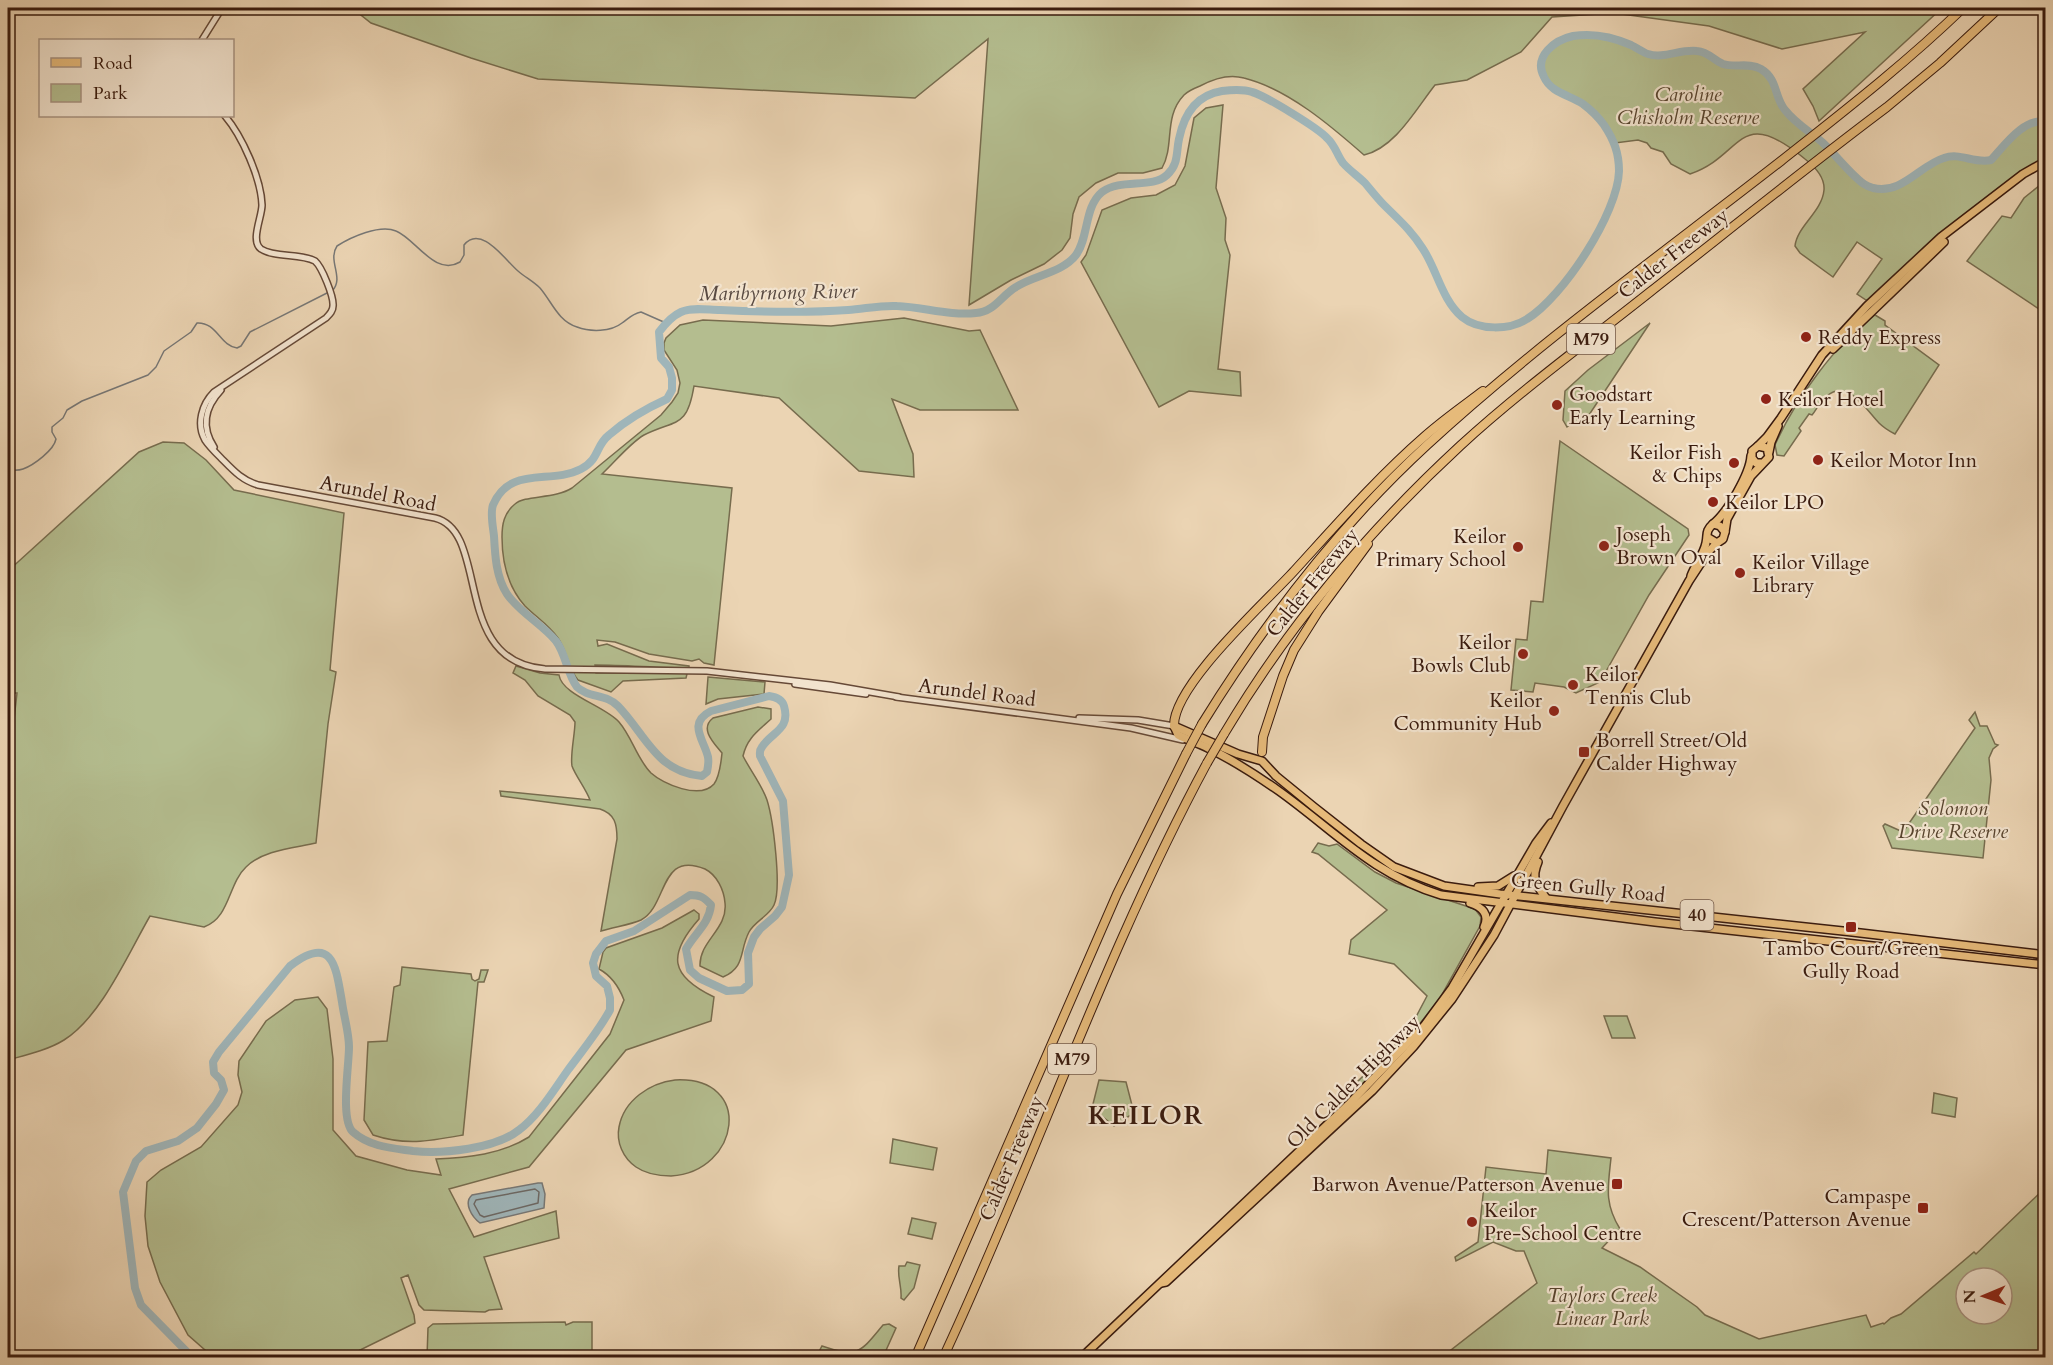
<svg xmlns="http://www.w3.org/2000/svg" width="2053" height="1365" font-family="Cardo,serif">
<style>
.green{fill:#b4bd8f;stroke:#776c4e;stroke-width:1.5;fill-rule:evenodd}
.water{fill:#9fb5b9;stroke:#777775;stroke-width:1.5}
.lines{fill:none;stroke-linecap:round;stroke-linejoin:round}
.shore{stroke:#6c6864;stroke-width:1.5}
.stream{stroke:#777775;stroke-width:1.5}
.river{stroke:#9fb5b9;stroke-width:8}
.minor-casing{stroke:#664937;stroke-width:8}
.major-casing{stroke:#3a1b0e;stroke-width:10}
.highway-casing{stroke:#3a1b0e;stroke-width:10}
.minor{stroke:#f2e3ce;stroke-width:5}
.major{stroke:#e6ba7a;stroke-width:7}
.highway{stroke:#e6ba7a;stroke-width:8}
.highway-bridge-casing{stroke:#3a1b0e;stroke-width:10;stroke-linecap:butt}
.highway-bridge{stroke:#e6ba7a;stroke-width:8}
.poi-dot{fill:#8f2418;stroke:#f2e3ce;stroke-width:2}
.labels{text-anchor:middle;stroke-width:4.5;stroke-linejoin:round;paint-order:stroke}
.shield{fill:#f2e3ce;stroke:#715748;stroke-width:1.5}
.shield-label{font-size:18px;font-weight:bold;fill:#3a1b0e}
.park-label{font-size:20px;font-style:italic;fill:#58442e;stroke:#f2e3ce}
.street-label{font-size:20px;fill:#3a1b0e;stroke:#f2e3ce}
.poi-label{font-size:20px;fill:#3a1b0e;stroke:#f2e3ce;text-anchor:start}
.water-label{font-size:21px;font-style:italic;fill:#584941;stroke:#f2e3ce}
.district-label{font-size:26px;font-weight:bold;letter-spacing:1.5px;fill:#3a1b0e;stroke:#f2e3ce}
</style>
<rect width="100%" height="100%" fill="#ebd4b3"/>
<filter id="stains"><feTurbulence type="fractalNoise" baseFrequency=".00333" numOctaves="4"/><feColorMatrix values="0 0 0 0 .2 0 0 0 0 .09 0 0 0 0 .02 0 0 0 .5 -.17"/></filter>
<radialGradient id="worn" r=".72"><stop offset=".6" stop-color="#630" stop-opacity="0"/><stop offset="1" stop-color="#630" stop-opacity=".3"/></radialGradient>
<g class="green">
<path d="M 352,8 L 1942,8 L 1819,121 L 1813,106 L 1803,89 L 1865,32 L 1782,49 L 1709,26 L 1614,13 L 1552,17 L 1521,52 L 1467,80 L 1435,85 C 1416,109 1395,148 1364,155 C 1331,126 1288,89 1244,78 C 1230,74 1213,79 1200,86 C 1195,88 1188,91 1184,95 C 1163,117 1175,145 1162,168 L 1143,173 L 1118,173 L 1096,183 L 1079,197 L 1073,214 L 1070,238 L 1062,250 L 1044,264 L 1011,280 L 969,305 L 988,39 L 915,98 L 538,79 L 471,58 L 371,23 Z"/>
<path d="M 1585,35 C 1600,36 1615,39 1629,44 C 1636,47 1642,53 1650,55 C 1665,58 1679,50 1695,51 C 1709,52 1712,60 1723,64 C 1735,68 1748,62 1759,68 C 1778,77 1775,99 1787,113 C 1797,125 1811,133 1822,142 C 1835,154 1852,176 1865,184 C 1871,187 1880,190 1887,189 C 1909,186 1923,165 1942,158 C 1959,152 1975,166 1991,161 C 2005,146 2023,116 2045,122 L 2045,157 L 2017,174 L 1869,300 L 1866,300 L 1857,294 L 1882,259 L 1857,242 L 1833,277 L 1800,253 L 1795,246 C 1797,226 1822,212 1824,190 C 1825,177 1814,166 1805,159 C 1737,103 1744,156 1690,174 L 1671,164 L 1663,152 L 1651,148 L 1647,143 L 1638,140 L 1615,143 C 1606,130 1599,117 1586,106 C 1576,99 1562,96 1553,88 C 1537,75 1539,51 1557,41 C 1566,37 1575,36 1585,35 Z"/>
<path d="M 1223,105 L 1216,188 L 1226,218 L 1225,240 L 1230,255 L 1218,369 L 1240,372 L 1241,396 L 1189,391 L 1159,407 L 1081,262 L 1086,255 L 1102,210 L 1131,198 L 1156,195 L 1175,185 L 1185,166 L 1194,118 L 1206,108 Z"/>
<path d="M 2045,181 L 2045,313 L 1967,261 L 2002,216 L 2011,218 L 2024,198 Z"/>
<path d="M 1875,315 L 1885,321 L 1885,325 L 1939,365 L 1895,434 C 1889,431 1884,428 1879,423 C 1867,411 1848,378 1827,396 C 1820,401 1817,409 1812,415 L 1809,414 L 1799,428 L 1801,431 L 1784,456 L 1777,455 L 1775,445 C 1795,400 1835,344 1875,315 Z"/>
<path d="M 904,318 L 969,331 L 980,330 L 1018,410 L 920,410 L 892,399 L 913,454 L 914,477 L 859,471 L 779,398 L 694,386 C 687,429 676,419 644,435 C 630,443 614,463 602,474 L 732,488 L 714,665 L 704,663 L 699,659 L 692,661 L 649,654 L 615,642 L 597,640 L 598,646 L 607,644 L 649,661 L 689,666 L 689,668 C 658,668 627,665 595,665 L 596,673 L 685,673 L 687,674 L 686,678 L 623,681 L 611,692 L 578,680 C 568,668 567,651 558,638 C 549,625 536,617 525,606 C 508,587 502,562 502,537 C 502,524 504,513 515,504 C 525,495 555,499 572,488 L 661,415 L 672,402 L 678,393 L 680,383 L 677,370 L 664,350 L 664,343 L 666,338 L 680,325 L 703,320 L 831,326 Z"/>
<path d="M 1650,323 L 1583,424 L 1571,424 L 1567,427 L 1563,420 L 1565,391 L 1588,370 Z"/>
<path d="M 1560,441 L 1688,529 L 1689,535 L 1649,595 L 1600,682 L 1576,693 L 1564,687 L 1535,683 L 1533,692 L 1511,690 L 1516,639 L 1527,640 L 1531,601 L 1543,602 Z"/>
<path d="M 163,442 L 184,443 L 206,460 L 234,490 L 344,513 L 330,670 L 336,672 L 328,724 L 316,843 C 294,848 263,850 246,867 C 228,884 230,918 204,927 L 150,916 C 128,954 101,1017 64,1040 C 48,1050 26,1055 8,1060 L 8,772 L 17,693 L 8,693 L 8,571 L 139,452 Z"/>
<path d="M 516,666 L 540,673 L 559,675 C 562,695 605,706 619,722 C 632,737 637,759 651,773 C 663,784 700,800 714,784 C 720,776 721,762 722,753 C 714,743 699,729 713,718 L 758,707 L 771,709 L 771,719 C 758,731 747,738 743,756 C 750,770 762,785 767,800 C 773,819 782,888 774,905 C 769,916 755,921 749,932 C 739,951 746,967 723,977 L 700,966 C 699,941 728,929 725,903 C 724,890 717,875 705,869 C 659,850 668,906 641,920 C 630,925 613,927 601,931 L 617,839 C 617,824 615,814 600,809 L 501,796 L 500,791 L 590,800 C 586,789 575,775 572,766 C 570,755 575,734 575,722 L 570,715 L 538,696 L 525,680 L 513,673 Z"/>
<path d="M 708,677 L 765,682 L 764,694 L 718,699 L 706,704 Z"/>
<path d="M 1975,712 L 1980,726 L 1987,726 L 1995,744 L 1998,745 L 1993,749 L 1989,758 L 1991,780 L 1983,858 L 1892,848 L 1883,826 L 1885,824 L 1903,832 L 1975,728 L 1969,720 Z"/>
<path d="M 1318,843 L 1329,846 L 1337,844 L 1375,872 L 1396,883 L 1475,909 L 1481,917 L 1480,926 L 1440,998 L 1418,1026 L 1362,1088 L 1357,1091 L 1352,1087 L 1408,1032 L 1427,996 L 1394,964 L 1349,954 L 1351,940 L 1387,910 L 1318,854 L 1312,852 Z"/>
<path d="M 694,910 L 699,914 L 699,919 C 667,955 670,976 714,997 L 711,1021 L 626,1050 L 529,1167 L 449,1189 L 474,1237 L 556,1211 L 559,1238 L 484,1257 L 502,1309 L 489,1310 L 485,1312 L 424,1310 L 419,1305 L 408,1275 L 401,1278 L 414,1315 L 415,1323 L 346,1357 L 213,1357 L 188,1335 L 160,1282 L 148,1246 L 145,1216 L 147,1182 L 161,1170 L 201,1147 L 238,1105 L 242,1092 L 238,1075 L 239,1061 L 266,1021 L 295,1000 L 318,997 L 327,1009 L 333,1059 L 333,1130 L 356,1156 L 407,1170 L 441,1175 L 436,1159 C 468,1158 502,1154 529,1137 L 610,1034 L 624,1000 C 619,987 610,975 599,969 L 603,952 L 606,948 L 662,928 Z"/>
<path d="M 402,967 L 471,974 L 472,979 L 475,981 L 479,979 L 481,970 L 488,970 L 484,982 L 478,982 L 463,1135 C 430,1141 406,1146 373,1135 L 364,1120 L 368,1042 L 387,1041 L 394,987 L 400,985 Z"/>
<path d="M 1604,1016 L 1627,1016 L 1635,1038 L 1612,1038 Z"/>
<path d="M 675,1080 C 755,1076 740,1172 671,1176 C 659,1176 646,1174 636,1167 C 623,1158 616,1142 619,1127 C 624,1100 650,1083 675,1080 Z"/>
<path d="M 1099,1080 L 1126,1082 L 1134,1113 L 1114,1126 L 1092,1108 Z"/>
<path d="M 1934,1093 L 1957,1098 L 1955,1117 L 1932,1113 Z"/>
<path d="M 893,1139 L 937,1148 L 933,1170 L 890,1163 Z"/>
<path d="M 1548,1150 L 1611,1158 C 1608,1187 1604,1203 1620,1229 L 1602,1248 L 1640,1267 L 1697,1307 L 1705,1315 L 1759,1339 L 1866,1315 L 1871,1327 L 1883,1323 L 1884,1324 L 1891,1318 L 1901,1314 L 1974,1252 L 1976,1254 L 2045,1188 L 2045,1357 L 1442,1357 L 1537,1283 L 1524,1251 L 1516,1251 L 1493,1242 L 1456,1261 L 1455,1257 L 1478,1242 L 1486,1167 L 1546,1174 ZM 1966,1278 L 2002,1278 L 2002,1314 L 1966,1314 Z"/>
<path d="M 912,1218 L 936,1223 L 932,1239 L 908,1234 Z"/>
<path d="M 907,1262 L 920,1265 L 914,1288 L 904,1300 L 901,1298 C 902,1286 897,1277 899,1266 L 905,1266 Z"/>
<path d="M 565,1322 L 566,1325 L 573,1322 L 592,1322 L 592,1357 L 427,1357 L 428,1328 L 433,1324 Z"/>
<path d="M 889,1324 L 896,1328 L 883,1357 L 816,1357 L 822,1346 C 858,1358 860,1353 883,1325 Z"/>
</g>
<path class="water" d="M 538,1183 L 542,1183 L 545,1194 L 544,1208 L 480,1223 C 472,1217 463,1203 472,1195 Z"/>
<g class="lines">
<path class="shore" d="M 535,1189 L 539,1192 L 538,1203 L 484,1217 L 480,1215 L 474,1204 L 476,1200 Z"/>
<g class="stream">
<path d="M 332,291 C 345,278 327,261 337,246 C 351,237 380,224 396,231 C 416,239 435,277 460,262 L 464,255 L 464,245 C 481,224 505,260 518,271 C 525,277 534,282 540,288 C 552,302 558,321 577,327 C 590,332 611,332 622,323 C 629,318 632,314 641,312 L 666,323"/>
<path d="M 8,470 C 13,470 18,471 23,469 C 34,465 54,450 56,439 L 52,432 L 52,427 L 63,418 L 67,410 L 82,401 L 148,375 L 156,367 L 164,351 L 191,332 L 197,323 C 217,322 220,346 237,348 L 241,346 L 250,332 L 327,293"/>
<path d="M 2033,1358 L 2046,1351"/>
</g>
<path class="river" d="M 193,1358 L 141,1305 L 135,1288 L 123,1192 L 136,1161 L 146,1151 L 178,1141 L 197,1128 L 216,1104 L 224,1090 L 221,1080 L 214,1073 L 213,1062 L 219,1052 L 290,966 C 333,933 336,967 342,1002 C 344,1017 349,1033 349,1047 C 349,1066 340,1120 353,1132 C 370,1147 392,1148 413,1151 C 443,1154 495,1149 519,1130 C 539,1115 553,1091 568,1070 C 582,1051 598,1032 610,1010 L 610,998 L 607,986 L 596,976 L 593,963 L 596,954 L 606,941 L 634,931 L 690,895 C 700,895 704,897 711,905 C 709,924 695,933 686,949 L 690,970 L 699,978 L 727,991 L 742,990 L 749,984 L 748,953 L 754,937 L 760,929 L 775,916 L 782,907 L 789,875 L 783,801 L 760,756 C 760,752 759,751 762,747 C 771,732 791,730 784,706 C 782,699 776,697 769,696 L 711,711 C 687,723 704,740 708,757 C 709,762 708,767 707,772 L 702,776 C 656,772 646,735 618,706 C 607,694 588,698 577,687 C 567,674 566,654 556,641 C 542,624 519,612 507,594 C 496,577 495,555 494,536 C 493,527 490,513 493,505 C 510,465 550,485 581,469 C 600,459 595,446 609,435 C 625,421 647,408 667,399 L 672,390 L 672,378 L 669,367 L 661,358 L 659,332 C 665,324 672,316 681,312 C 692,307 708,310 720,310 C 762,312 806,313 848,310 C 864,309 881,305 897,306 C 923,307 950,316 976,313 C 994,312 1001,296 1016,287 C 1034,275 1062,273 1076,255 C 1089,237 1084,207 1102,192 C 1121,178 1152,189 1167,175 C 1179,164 1176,152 1179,139 C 1184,114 1197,95 1222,91 C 1231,90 1243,89 1252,92 C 1264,95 1318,128 1327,138 C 1335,145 1337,155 1343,163 C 1349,170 1358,176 1365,183 C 1371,190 1377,198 1384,205 C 1399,220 1411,230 1423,249 C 1437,270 1442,300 1462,317 C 1479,331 1510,330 1527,319 C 1563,297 1618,213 1619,171 C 1619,153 1614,140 1604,125 C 1599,118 1591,110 1583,104 C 1570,95 1551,93 1544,77 C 1533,56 1555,40 1573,36 C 1592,33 1613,37 1631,45 C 1633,46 1646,54 1648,54 C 1664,59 1680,49 1697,51 C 1709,52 1713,60 1723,64 C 1735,68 1749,62 1761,69 C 1778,79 1774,97 1785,110 C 1795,123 1810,132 1822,142 C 1835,154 1851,175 1864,184 C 1867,186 1870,187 1873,188 C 1902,195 1920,165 1944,158 C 1960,152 1974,164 1991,160 C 2004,146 2024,117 2046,122"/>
<g class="minor-casing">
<g id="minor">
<path d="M 202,40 L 222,8"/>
<path d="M 225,116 C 242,136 261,178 262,205 C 262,217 250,241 261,249 C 275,258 300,253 315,261 C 322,267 334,297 333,306 C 333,311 330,314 326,318 L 214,392 C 202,404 196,424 205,440 C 209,446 215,452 220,457 C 232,469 241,480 258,485 L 435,518 C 491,532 450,662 545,669 L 707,671 L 830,685 L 899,697"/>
<path d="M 214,447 C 201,427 205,407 221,390"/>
<path d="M 795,684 L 866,694"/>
<path d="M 896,697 L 1131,728 L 1183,740"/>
<path d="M 1079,718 L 1138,720 L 1174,726"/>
</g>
</g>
<g class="major-casing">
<g id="major">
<path d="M 1833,349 L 1944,242"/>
<path d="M 1758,446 L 1767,437 L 1781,418 L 1822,355 L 1867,306 L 1941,237 L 2023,174 L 2046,161"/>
<path d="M 1769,452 L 1771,442 L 1778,426"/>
<path d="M 1713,524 C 1727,513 1750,474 1751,456"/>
<path d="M 1725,532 L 1727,519 L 1751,476 L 1769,457 L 1767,448 L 1758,446 L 1752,451 L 1752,458 L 1756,463 L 1763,463"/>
<path d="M 1691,576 C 1695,565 1704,554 1706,543 C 1708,534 1705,531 1713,524 L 1720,526 L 1725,532 L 1723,539 L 1717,543 L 1707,537"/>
<path d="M 1174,726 L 1178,735 C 1188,740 1198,743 1208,748 C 1233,760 1256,775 1279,791 C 1335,831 1372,874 1441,895 L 1655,922 L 2046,965"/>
<path d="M 1174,726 L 1238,754 L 1262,761 L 1276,776 L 1314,807 L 1361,844 L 1394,867 L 1444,886 L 1500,894 L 1852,932 L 2046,955"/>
<path d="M 1538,862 C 1531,878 1536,885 1546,898"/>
<path d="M 1478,887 L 1498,886 L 1514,876"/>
<path d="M 1470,903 C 1482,907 1490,914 1484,927"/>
<path d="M 1161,1283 L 1166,1282 L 1372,1091 L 1414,1046 L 1452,999 L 1494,935 L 1563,806 L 1689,581 L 1708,552 L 1717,543"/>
<path d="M 1081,1358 L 1350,1103 L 1424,1026 L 1452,988 L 1536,843 L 1551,823"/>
</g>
</g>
<g class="highway-casing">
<g id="highway">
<path d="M 1202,724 C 1265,622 1338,527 1427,445 C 1538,343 1662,254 1781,161 C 1843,112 1906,63 1963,8"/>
<path d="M 1174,726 C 1173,685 1267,601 1295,570 C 1337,524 1378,477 1425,436 C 1443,420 1463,406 1483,391"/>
<path d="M 1224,734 C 1288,626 1368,531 1460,446 C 1520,391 1587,342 1650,292 C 1729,230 1807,167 1887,107 L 1940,63 L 1999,8"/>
<path d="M 1262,752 L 1263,737 L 1283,676 L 1294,650 L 1318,612 L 1368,544"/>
<path d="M 915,1358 L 1117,894 L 1186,754"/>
<path d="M 943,1358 C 1035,1161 1104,954 1207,763"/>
</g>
</g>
<use href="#minor" class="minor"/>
<use href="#major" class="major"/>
<use href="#highway" class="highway"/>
<g class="highway-bridge-casing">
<g id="highway-bridge">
<path d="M 1186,754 L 1202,724"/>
<path d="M 1207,763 L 1224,734"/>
</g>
</g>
<use href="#highway-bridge" class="highway-bridge"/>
</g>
<g class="poi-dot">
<circle cx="1806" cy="337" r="6"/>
<circle cx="1766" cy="399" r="6"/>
<circle cx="1557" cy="405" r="6"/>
<circle cx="1818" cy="460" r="6"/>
<circle cx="1734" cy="463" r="6"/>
<circle cx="1713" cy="502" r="6"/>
<circle cx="1604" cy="546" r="6"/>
<circle cx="1518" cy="547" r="6"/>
<circle cx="1740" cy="573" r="6"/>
<circle cx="1523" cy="654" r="6"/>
<circle cx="1573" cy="685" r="6"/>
<circle cx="1554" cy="711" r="6"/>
<rect x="1578" y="746" width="12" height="12" rx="3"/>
<rect x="1845" y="921" width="12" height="12" rx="3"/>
<rect x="1611" y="1178" width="12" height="12" rx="3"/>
<rect x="1917" y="1202" width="12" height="12" rx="3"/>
<circle cx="1472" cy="1222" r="6"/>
</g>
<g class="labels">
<g class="shield">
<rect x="1567" y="324" width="48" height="30" rx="4.5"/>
<rect x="1680.5" y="900" width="33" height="30" rx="4.5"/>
<rect x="1048" y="1044" width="48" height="30" rx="4.5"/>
</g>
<g class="shield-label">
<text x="1591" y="345">M79</text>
<text x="1697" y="921">40</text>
<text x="1072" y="1065">M79</text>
</g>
<g class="park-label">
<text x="1688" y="101">Caroline<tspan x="1688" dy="23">Chisholm Reserve</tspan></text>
<text x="1953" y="815">Solomon<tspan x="1953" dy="23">Drive Reserve</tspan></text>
<text x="1602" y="1302">Taylors Creek<tspan x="1602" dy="23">Linear Park</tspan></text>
</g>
<g class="street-label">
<text transform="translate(1673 253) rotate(-38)" y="7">Calder Freeway</text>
<text transform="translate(378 493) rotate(11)" y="7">Arundel Road</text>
<text transform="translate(1312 582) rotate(-51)" y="7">Calder Freeway</text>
<text transform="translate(977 692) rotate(7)" y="7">Arundel Road</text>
<text transform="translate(1588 887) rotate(6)" y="7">Green Gully Road</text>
<text transform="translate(1353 1081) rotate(-45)" y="7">Old Calder Highway</text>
<text transform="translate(1011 1158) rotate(-67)" y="7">Calder Freeway</text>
</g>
<g class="poi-label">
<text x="1818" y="344">Reddy Express</text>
<text x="1569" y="401">Goodstart<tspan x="1569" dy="23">Early Learning</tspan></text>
<text x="1778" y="406">Keilor Hotel</text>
<text x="1722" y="459" text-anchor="end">Keilor Fish<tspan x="1722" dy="23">&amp; Chips</tspan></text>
<text x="1830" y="467">Keilor Motor Inn</text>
<text x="1725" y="509">Keilor LPO</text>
<text x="1616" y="541">Joseph<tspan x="1616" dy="23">Brown Oval</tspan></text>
<text x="1506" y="543" text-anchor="end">Keilor<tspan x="1506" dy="23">Primary School</tspan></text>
<text x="1752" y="569">Keilor Village<tspan x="1752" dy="23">Library</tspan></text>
<text x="1511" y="649" text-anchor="end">Keilor<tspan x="1511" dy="23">Bowls Club</tspan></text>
<text x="1585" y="681">Keilor<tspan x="1585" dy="23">Tennis Club</tspan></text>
<text x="1542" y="707" text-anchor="end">Keilor<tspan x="1542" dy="23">Community Hub</tspan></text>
<text x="1596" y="747">Borrell Street/Old<tspan x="1596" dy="23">Calder Highway</tspan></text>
<text x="1851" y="955" text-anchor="middle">Tambo Court/Green<tspan x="1851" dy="23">Gully Road</tspan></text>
<text x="1605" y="1191" text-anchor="end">Barwon Avenue/Patterson Avenue</text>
<text x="1911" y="1203" text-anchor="end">Campaspe<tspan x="1911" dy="23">Crescent/Patterson Avenue</tspan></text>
<text x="1484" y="1217">Keilor<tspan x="1484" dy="23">Pre-School Centre</tspan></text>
</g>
<g class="water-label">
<text transform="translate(778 292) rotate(-1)" y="7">Maribyrnong River</text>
</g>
<g class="district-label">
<text x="1146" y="1124">KEILOR</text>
</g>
</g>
<rect width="2053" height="1365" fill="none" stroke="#ebd4b3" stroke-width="30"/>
<rect x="9" y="9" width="2035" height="1347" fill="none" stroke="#3a1b0e" stroke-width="3"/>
<rect x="15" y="15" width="2023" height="1335" fill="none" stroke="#3a1b0e" stroke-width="1.5"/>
<rect x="39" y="39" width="195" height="78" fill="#f2e3ce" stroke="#a89381" stroke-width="1.5"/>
<rect x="51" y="58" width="30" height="9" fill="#e6ba7a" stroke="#a89381" stroke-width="1.5"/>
<text x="93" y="69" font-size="18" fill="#3a1b0e">Road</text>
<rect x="51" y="84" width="30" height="18" fill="#b4bd8f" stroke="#a89381" stroke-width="1.5"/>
<text x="93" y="99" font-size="18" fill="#3a1b0e">Park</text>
<g transform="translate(1984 1296) rotate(268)"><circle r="28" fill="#f2e3ce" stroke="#a89381" stroke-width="1.5"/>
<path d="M0-4.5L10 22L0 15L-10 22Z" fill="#8f2418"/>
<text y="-9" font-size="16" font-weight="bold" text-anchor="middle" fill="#3a1b0e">N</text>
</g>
<rect width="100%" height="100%" filter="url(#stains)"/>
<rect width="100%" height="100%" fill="url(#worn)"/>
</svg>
